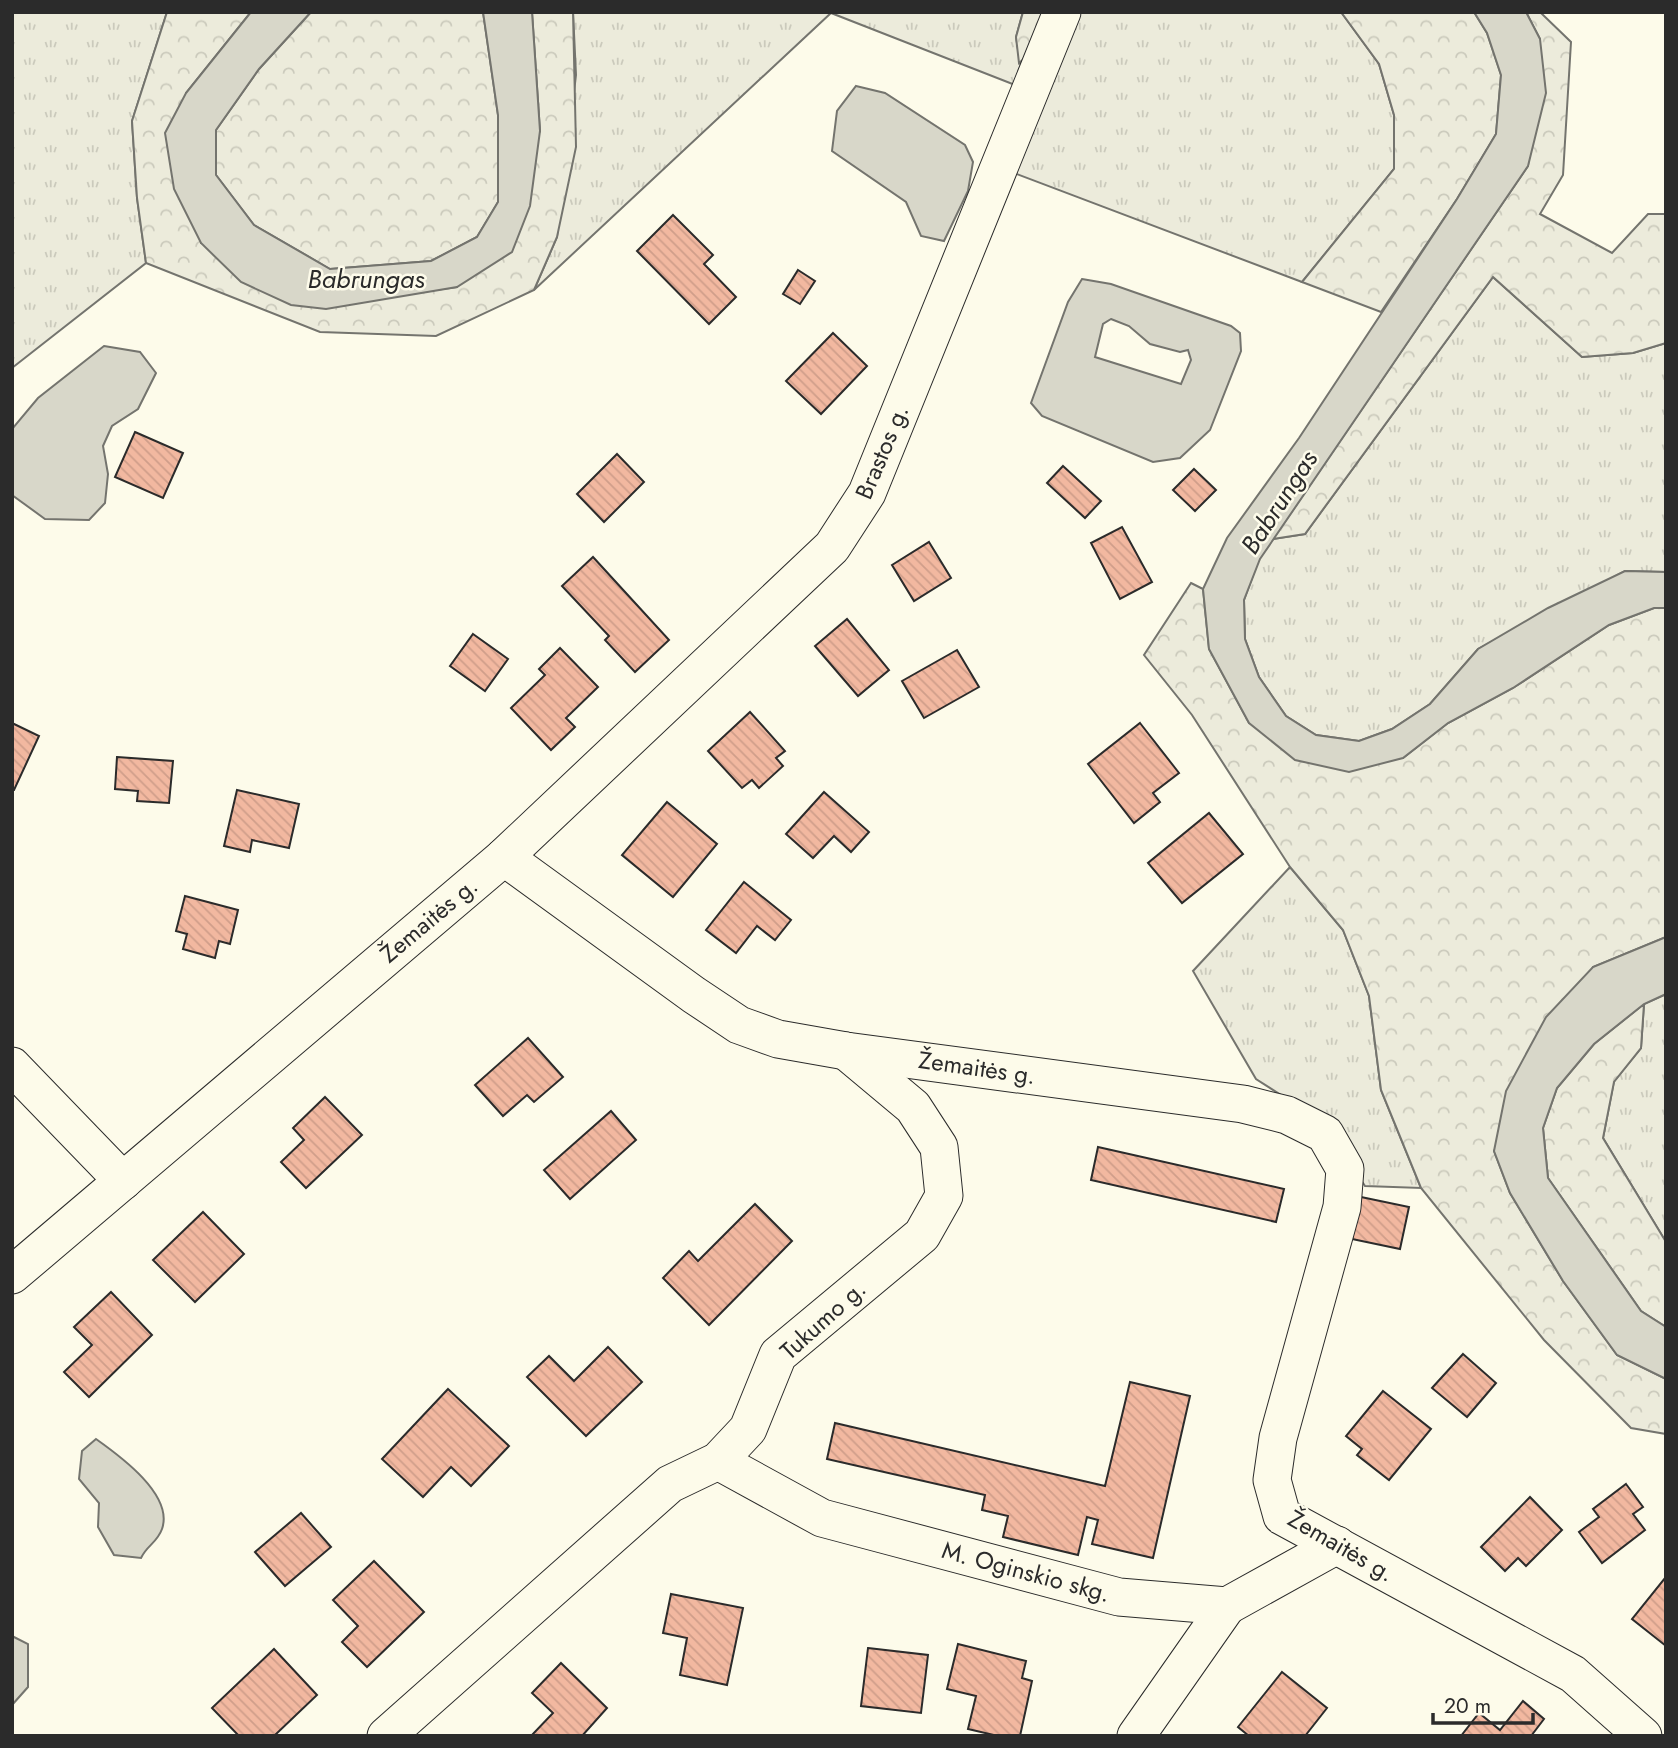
<svg xmlns="http://www.w3.org/2000/svg" width="1678" height="1748" font-family="Jost,sans-serif">
<style>
.grass{fill:url(#grass-tufts);stroke:#74746e;stroke-width:2}
.forest{fill:url(#forest-crowns);stroke:#74746e;stroke-width:2}
.water{fill:#d8d7c9;stroke:#74746e;stroke-width:2;fill-rule:evenodd}
.building{fill:url(#building-back-hatch);stroke:#2b2b2b;stroke-width:2}
.lines{fill:none;stroke-linecap:round;stroke-linejoin:round}
.minor-casing{stroke:#2b2b2b;stroke-width:39}
.minor{stroke:#fdfbea;stroke-width:37}
.labels{text-anchor:middle;stroke-width:5;stroke-linejoin:round;paint-order:stroke}
.street-label{font-size:24px;fill:#2b2b2b;stroke:#fdfbea}
.water-label{font-size:26px;font-style:italic;fill:#2b2b2b;stroke:#fdfbea}
</style>
<defs>
<pattern id="grass-tufts" width="24" height="20" patternUnits="userSpaceOnUse" patternTransform="scale(1.75)"><rect width="24" height="20" fill="#ecebdb"/><path d="M3 7l-1-3M5 7V3M7 7l1-3M15 17l-1-3M17 17v-4M19 17l1-3" fill="none" stroke="#cbcabc"/></pattern>
<pattern id="forest-crowns" width="20" height="18" patternUnits="userSpaceOnUse" patternTransform="scale(1.75)"><rect width="20" height="18" fill="#ecebdb"/><path d="M2 6a3 3 0 1 1 6 0M12 15a3 3 0 1 1 6 0" fill="none" stroke="#cbcabc"/></pattern>
<pattern id="building-back-hatch" width="6" height="6" patternUnits="userSpaceOnUse" patternTransform="scale(1.75)"><rect width="6" height="6" fill="#f2b8a0"/><path d="M-1 5l2 2M0 0l6 6M5-1l2 2" fill="none" stroke="#d09e8a"/></pattern>
</defs>
<rect width="100%" height="100%" fill="#fdfbea"/>
<g class="grass">
<path d="M 12,12 L 167,12 L 132,121 L 137,198 L 146,263 L 12,368 Z"/>
<path d="M 573,12 L 1023,12 L 1016,37 L 1020,62 L 1046,12 L 1341,12 L 1379,64 L 1394,115 L 1394,169 L 1302,282 L 1006,170 L 1038,94 L 831,13 L 534,290 L 557,237 L 576,75 Z"/>
<path d="M 1493,277 L 1582,357 L 1633,353 L 1666,343 L 1666,572 L 1625,571 L 1478,649 L 1430,704 L 1392,729 L 1359,741 L 1316,735 L 1286,716 L 1259,677 L 1245,639 L 1244,600 L 1259,559 L 1273,539 L 1305,534 Z"/>
<path d="M 1290,867 L 1343,930 L 1369,996 L 1381,1090 L 1421,1188 L 1365,1186 L 1323,1122 L 1256,1079 L 1193,971 Z"/>
<path d="M 1666,994 L 1666,1242 L 1603,1138 L 1614,1081 L 1641,1048 L 1644,1004 Z"/>
</g>
<g class="forest">
<path d="M 167,12 L 251,12 L 186,93 L 201,243 L 391,296 L 457,287 L 540,131 L 532,12 L 573,12 L 576,147 L 557,237 L 534,290 L 436,336 L 320,332 L 146,263 L 137,198 L 132,121 Z"/>
<path d="M 311,12 L 483,12 L 498,115 L 498,202 L 477,237 L 431,261 L 330,269 L 254,225 L 216,175 L 216,130 L 259,69 Z"/>
<path d="M 1023,12 L 1046,12 L 1033,51 L 1019,63 L 1016,37 Z"/>
<path d="M 1341,12 L 1474,12 L 1487,33 L 1501,75 L 1496,134 L 1457,199 L 1381,312 L 1302,282 L 1394,169 L 1394,115 L 1379,64 Z"/>
<path d="M 1526,12 L 1540,12 L 1571,42 L 1563,175 L 1540,214 L 1612,253 L 1648,214 L 1666,214 L 1666,343 L 1633,353 L 1582,357 L 1493,277 L 1305,534 L 1273,539 L 1528,166 L 1540,39 Z"/>
<path d="M 1191,583 L 1203,589 L 1209,649 L 1249,723 L 1403,758 L 1448,723 L 1513,688 L 1609,625 L 1654,608 L 1666,608 L 1666,937 L 1593,967 L 1494,1151 L 1510,1193 L 1563,1281 L 1617,1355 L 1666,1379 L 1666,1434 L 1631,1428 L 1544,1340 L 1421,1188 L 1381,1090 L 1369,996 L 1343,930 L 1290,867 L 1192,715 L 1144,655 Z"/>
<path d="M 1644,1004 L 1641,1048 L 1614,1082 L 1603,1138 L 1666,1242 L 1666,1327 L 1641,1311 L 1548,1178 L 1543,1128 L 1557,1088 L 1594,1044 Z"/>
</g>
<g class="water">
<path d="M 251,12 L 311,12 L 259,69 L 216,130 L 216,175 L 254,225 L 330,269 L 431,261 L 477,237 L 498,202 L 498,115 L 483,12 L 532,12 L 540,131 L 530,206 L 512,252 L 457,287 L 326,309 L 291,305 L 241,282 L 201,243 L 174,189 L 165,133 L 186,93 Z"/>
<path d="M 1474,12 L 1526,12 L 1540,39 L 1546,93 L 1528,166 L 1260,559 L 1244,600 L 1245,639 L 1259,677 L 1286,716 L 1316,735 L 1359,741 L 1392,729 L 1430,704 L 1478,649 L 1548,608 L 1625,571 L 1666,572 L 1666,608 L 1654,608 L 1609,625 L 1513,688 L 1448,723 L 1403,758 L 1349,772 L 1295,760 L 1249,723 L 1209,649 L 1203,589 L 1227,538 L 1299,438 L 1457,199 L 1496,134 L 1501,75 L 1487,33 Z"/>
<path d="M 856,86 L 885,93 L 965,145 L 973,162 L 968,191 L 944,241 L 921,236 L 906,202 L 832,151 L 837,111 Z"/>
<path d="M 1082,279 L 1111,284 L 1231,326 L 1240,333 L 1241,351 L 1210,430 L 1180,458 L 1153,462 L 1042,416 L 1031,403 L 1068,302 ZM 1111,319 L 1129,326 L 1150,344 L 1180,352 L 1188,350 L 1191,360 L 1181,384 L 1095,357 L 1103,324 Z"/>
<path d="M 104,346 L 140,352 L 156,373 L 138,409 L 112,426 L 103,446 L 108,474 L 105,503 L 89,520 L 45,519 L 12,495 L 12,429 L 38,398 Z"/>
<path d="M 1666,937 L 1666,994 L 1644,1004 L 1594,1044 L 1557,1088 L 1543,1128 L 1548,1178 L 1641,1311 L 1666,1327 L 1666,1379 L 1617,1355 L 1563,1281 L 1510,1193 L 1494,1151 L 1506,1091 L 1546,1017 L 1593,967 Z"/>
<path d="M 96,1439 C 120,1456 174,1495 162,1529 C 157,1543 147,1545 141,1558 L 114,1555 L 98,1527 L 99,1503 L 79,1479 L 82,1451 Z"/>
<path d="M 12,1636 L 28,1644 L 28,1687 L 12,1705 Z"/>
</g>
<g class="building">
<path d="M 673,215 L 713,255 L 704,264 L 736,297 L 709,324 L 637,251 Z"/>
<path d="M 798,270 L 815,281 L 800,304 L 783,294 Z"/>
<path d="M 833,333 L 867,366 L 821,414 L 786,381 Z"/>
<path d="M 135,432 L 183,453 L 163,498 L 115,477 Z"/>
<path d="M 617,454 L 644,482 L 604,522 L 577,494 Z"/>
<path d="M 1063,466 L 1101,501 L 1085,518 L 1047,483 Z"/>
<path d="M 1194,469 L 1216,490 L 1195,511 L 1173,490 Z"/>
<path d="M 1122,527 L 1152,582 L 1120,599 L 1091,543 Z"/>
<path d="M 929,542 L 951,578 L 914,601 L 892,565 Z"/>
<path d="M 593,557 L 669,640 L 635,672 L 605,640 L 609,636 L 562,586 Z"/>
<path d="M 847,619 L 889,670 L 858,696 L 815,646 Z"/>
<path d="M 473,634 L 508,659 L 485,691 L 450,666 Z"/>
<path d="M 560,648 L 598,687 L 566,718 L 575,727 L 551,750 L 511,708 L 545,675 L 539,669 Z"/>
<path d="M 957,650 L 979,687 L 924,718 L 902,681 Z"/>
<path d="M 750,712 L 785,751 L 776,758 L 783,766 L 759,788 L 752,780 L 742,788 L 708,751 Z"/>
<path d="M 12,723 L 39,736 L 14,790 L 12,790 Z"/>
<path d="M 1140,723 L 1179,773 L 1153,793 L 1160,802 L 1134,823 L 1088,764 Z"/>
<path d="M 117,757 L 173,761 L 169,803 L 137,801 L 138,791 L 115,789 Z"/>
<path d="M 237,790 L 299,804 L 289,848 L 252,840 L 250,852 L 224,846 Z"/>
<path d="M 824,792 L 869,832 L 851,852 L 834,836 L 813,858 L 786,834 Z"/>
<path d="M 667,802 L 717,844 L 673,897 L 622,855 Z"/>
<path d="M 1209,813 L 1243,854 L 1182,903 L 1148,863 Z"/>
<path d="M 744,882 L 791,920 L 775,940 L 757,926 L 736,953 L 706,930 Z"/>
<path d="M 185,896 L 238,910 L 230,944 L 219,941 L 215,958 L 183,949 L 187,934 L 176,931 Z"/>
<path d="M 528,1038 L 563,1077 L 534,1102 L 527,1095 L 503,1116 L 475,1085 Z"/>
<path d="M 325,1097 L 362,1135 L 306,1188 L 281,1162 L 304,1140 L 293,1128 Z"/>
<path d="M 611,1111 L 636,1140 L 570,1199 L 544,1170 Z"/>
<path d="M 1098,1147 L 1284,1189 L 1276,1222 L 1091,1180 Z"/>
<path d="M 1361,1197 L 1409,1207 L 1400,1249 L 1352,1239 Z"/>
<path d="M 755,1204 L 792,1241 L 709,1325 L 663,1278 L 689,1251 L 698,1261 Z"/>
<path d="M 203,1212 L 244,1254 L 195,1302 L 153,1260 Z"/>
<path d="M 111,1292 L 152,1335 L 89,1397 L 64,1372 L 92,1345 L 74,1327 Z"/>
<path d="M 608,1347 L 642,1382 L 586,1436 L 527,1377 L 549,1356 L 574,1381 Z"/>
<path d="M 1463,1354 L 1496,1383 L 1467,1417 L 1432,1388 Z"/>
<path d="M 1130,1382 L 1190,1396 L 1153,1558 L 1092,1544 L 1098,1520 L 1087,1517 L 1078,1555 L 1003,1537 L 1008,1516 L 982,1510 L 985,1495 L 827,1459 L 835,1423 L 1105,1486 Z"/>
<path d="M 448,1389 L 509,1446 L 471,1486 L 451,1467 L 423,1497 L 382,1459 Z"/>
<path d="M 1383,1391 L 1431,1429 L 1389,1480 L 1357,1455 L 1362,1449 L 1346,1436 Z"/>
<path d="M 1626,1484 L 1643,1507 L 1633,1514 L 1645,1530 L 1602,1563 L 1579,1532 L 1599,1517 L 1593,1509 Z"/>
<path d="M 1530,1497 L 1562,1530 L 1526,1566 L 1518,1558 L 1505,1571 L 1481,1547 Z"/>
<path d="M 301,1513 L 331,1547 L 285,1586 L 255,1552 Z"/>
<path d="M 374,1561 L 424,1612 L 367,1667 L 342,1642 L 358,1626 L 333,1600 Z"/>
<path d="M 1665,1578 L 1666,1579 L 1666,1646 L 1632,1619 Z"/>
<path d="M 671,1594 L 743,1608 L 727,1685 L 680,1675 L 687,1638 L 663,1633 Z"/>
<path d="M 958,1644 L 1026,1661 L 1022,1678 L 1032,1681 L 1020,1736 L 998,1736 L 968,1729 L 976,1696 L 947,1689 Z"/>
<path d="M 868,1648 L 928,1655 L 921,1713 L 861,1706 Z"/>
<path d="M 274,1649 L 317,1695 L 274,1736 L 239,1736 L 212,1708 Z"/>
<path d="M 561,1663 L 607,1708 L 582,1736 L 531,1736 L 553,1713 L 532,1693 Z"/>
<path d="M 1282,1672 L 1327,1708 L 1305,1736 L 1249,1736 L 1238,1727 Z"/>
<path d="M 1523,1701 L 1544,1719 L 1531,1736 L 1461,1736 L 1479,1713 L 1500,1730 Z"/>
</g>
<g class="lines">
<g class="minor-casing">
<g id="minor">
<path d="M 504,857 L 832,547 L 867,493 L 1062,12"/>
<path d="M 12,1066 L 123,1181"/>
<path d="M 12,1275 L 504,857 L 694,995 L 739,1025 L 778,1039 L 846,1051 L 1243,1104 L 1287,1115 L 1325,1134 L 1345,1169 L 1342,1207 L 1278,1438 L 1272,1480 L 1282,1516 L 1573,1674 L 1643,1736"/>
<path d="M 718,1461 L 822,1518 L 1119,1597 L 1227,1606 L 1337,1545"/>
<path d="M 386,1736 L 670,1484 L 718,1461 L 748,1429 L 778,1355 L 922,1235 L 944,1196 L 939,1147 L 913,1107 L 846,1051"/>
<path d="M 1136,1736 L 1227,1606"/>
</g>
</g>
<use href="#minor" class="minor"/>
</g>
<g class="labels">
<g class="street-label">
<text transform="translate(882 452) rotate(-67)" y="8">Brastos g.</text>
<text transform="translate(429 920) rotate(-40)" y="8">Žemaitės g.</text>
<text transform="translate(977 1068) rotate(8)" y="8">Žemaitės g.</text>
<text transform="translate(823 1320) rotate(-42)" y="8">Tukumo g.</text>
<text transform="translate(1341 1546) rotate(30)" y="8">Žemaitės g.</text>
<text transform="translate(1026 1572) rotate(15)" y="8">M. Oginskio skg.</text>
</g>
<g class="water-label">
<text x="366" y="288">Babrungas</text>
<text transform="translate(1279 502) rotate(-57)" y="9">Babrungas</text>
</g>
</g>
<rect width="1678" height="1748" fill="none" stroke="#2b2b2b" stroke-width="28"/>
<path d="M1433 1713v10h100v-10" fill="none" stroke="#2b2b2b" stroke-width="3.5"/>
<text x="1444" y="1713" font-size="21" fill="#2b2b2b" stroke="#fdfbea" stroke-width="5" paint-order="stroke">20 m</text>
</svg>
